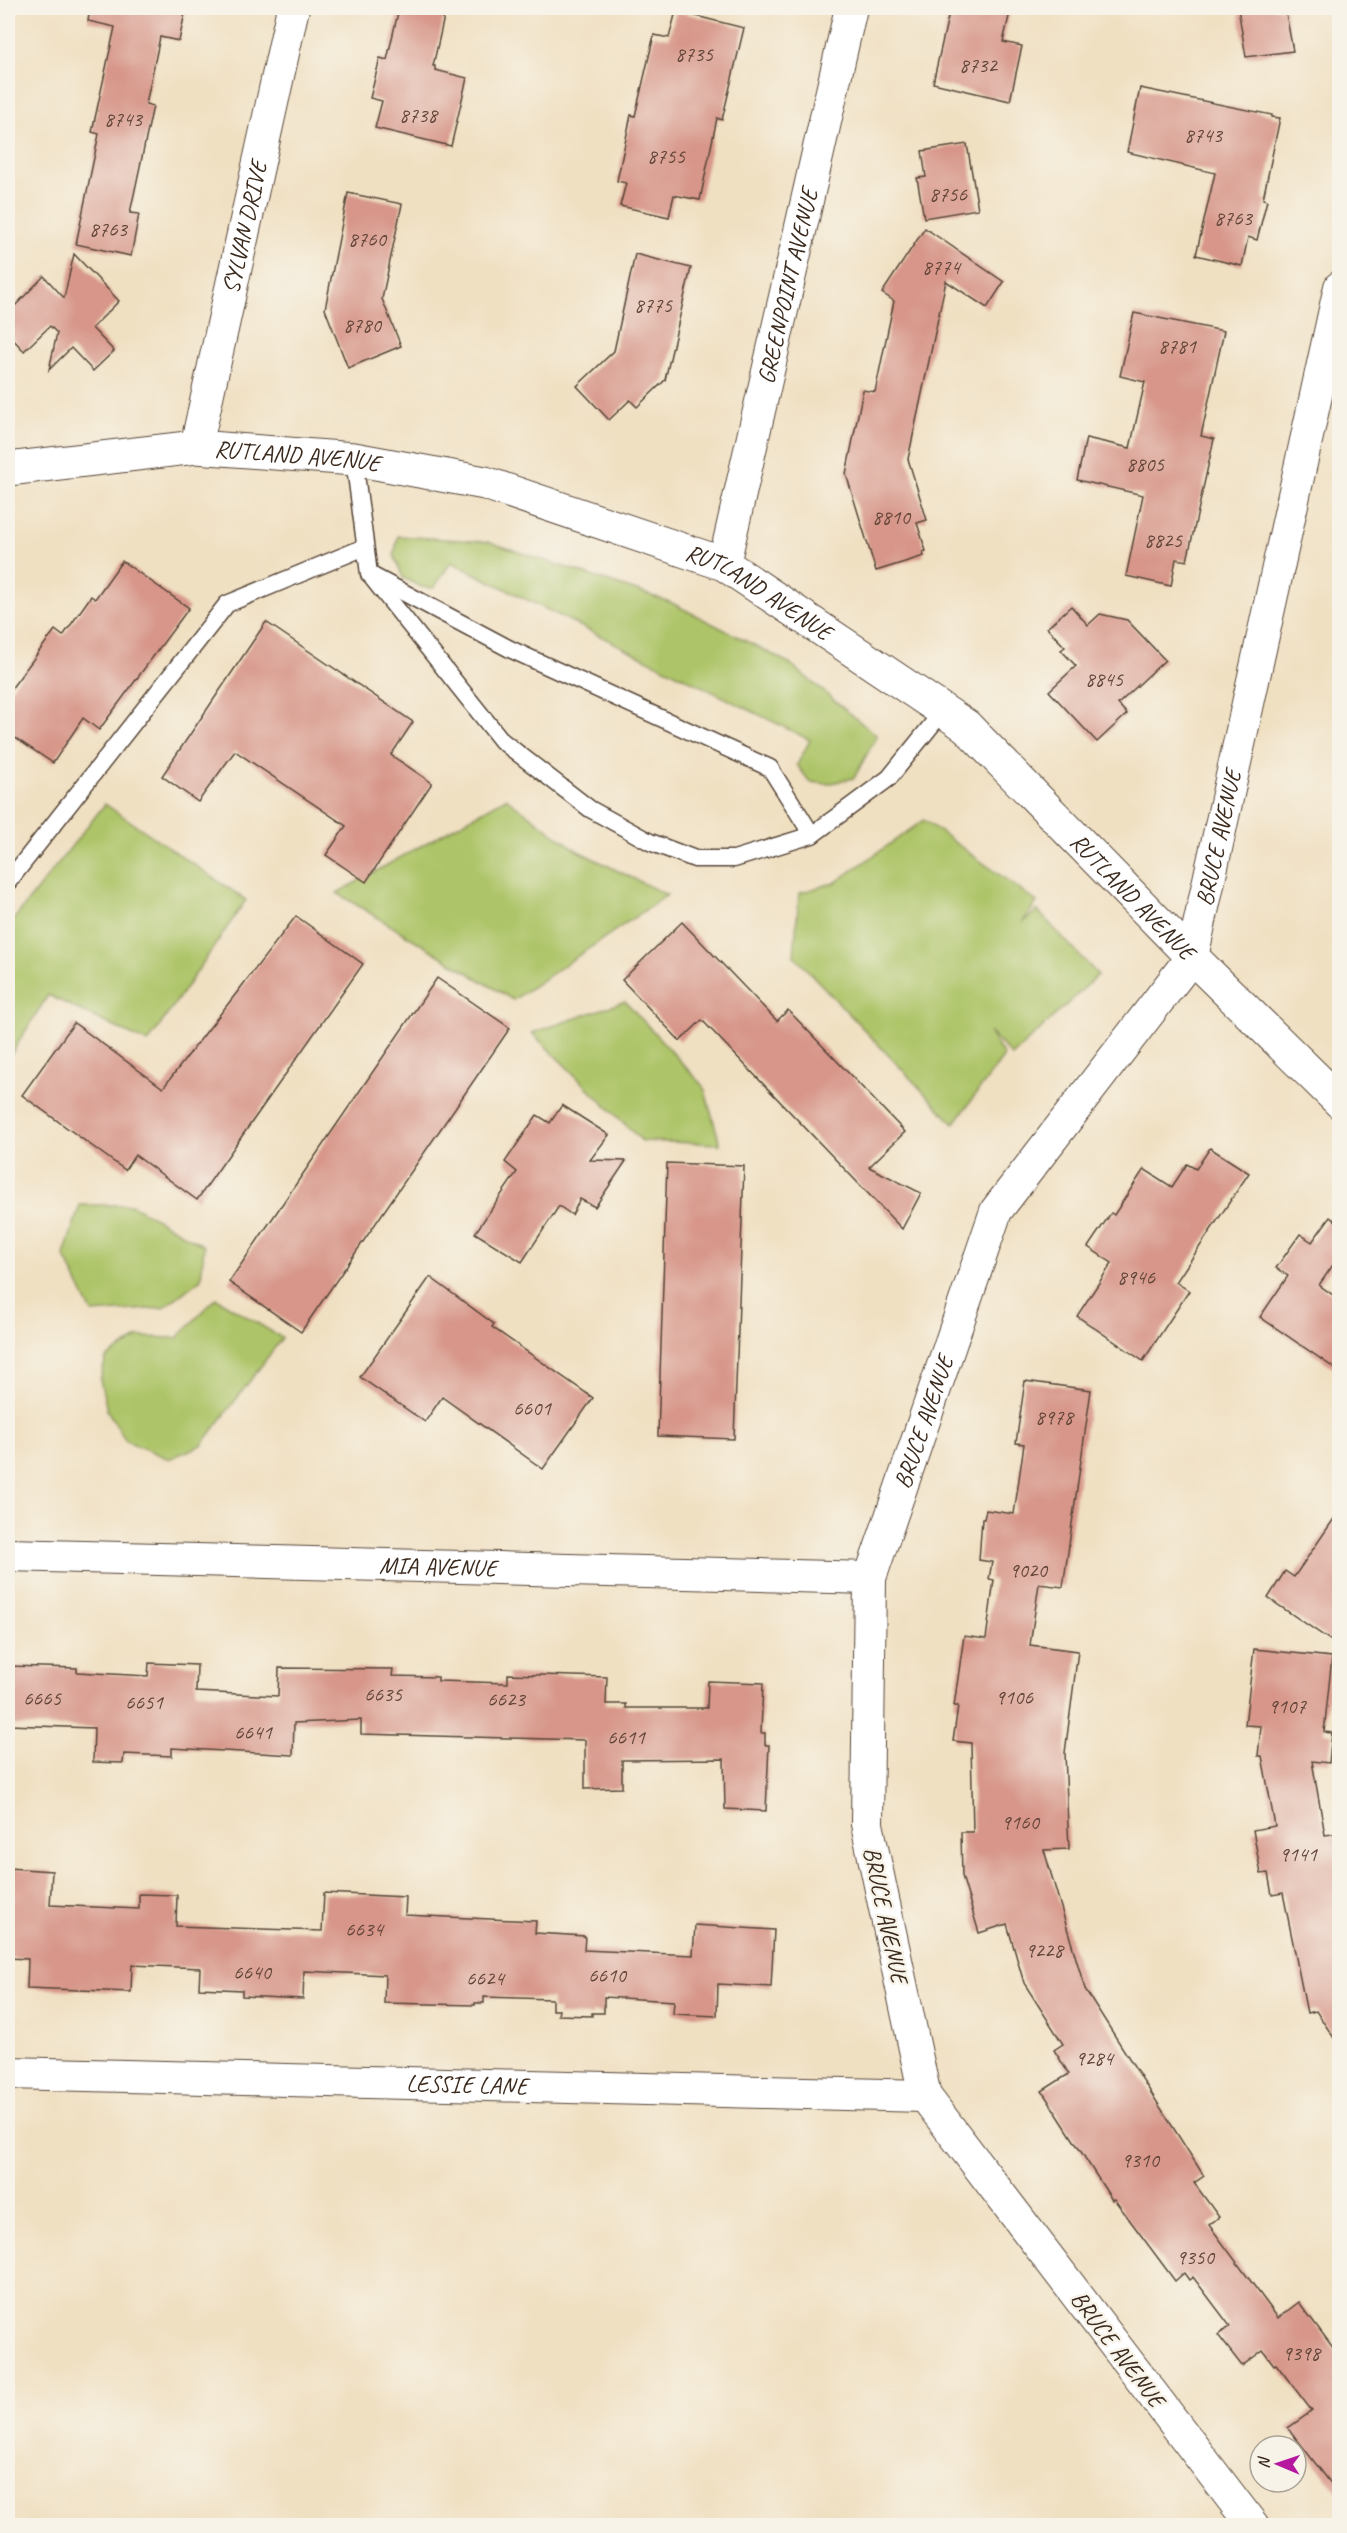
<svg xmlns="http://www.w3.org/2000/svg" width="1347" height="2533" font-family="Caveat,sans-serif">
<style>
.green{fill:#adc468;stroke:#747743;stroke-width:1.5}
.building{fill:#d79689}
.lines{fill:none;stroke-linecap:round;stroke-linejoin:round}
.service-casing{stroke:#564537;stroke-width:19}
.minor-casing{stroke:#564537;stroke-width:34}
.tertiary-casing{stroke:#564537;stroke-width:35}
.service{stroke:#fff;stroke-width:16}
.minor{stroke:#fff;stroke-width:32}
.tertiary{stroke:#fff;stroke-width:33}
.labels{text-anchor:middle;stroke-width:5;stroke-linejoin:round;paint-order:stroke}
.number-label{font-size:21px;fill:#624539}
.street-label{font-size:24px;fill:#3b2a1e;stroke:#f7f3e8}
</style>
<rect width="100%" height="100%" fill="#f7f3e8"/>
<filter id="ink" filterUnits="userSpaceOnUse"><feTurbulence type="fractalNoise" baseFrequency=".0167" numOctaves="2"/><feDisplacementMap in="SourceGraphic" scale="12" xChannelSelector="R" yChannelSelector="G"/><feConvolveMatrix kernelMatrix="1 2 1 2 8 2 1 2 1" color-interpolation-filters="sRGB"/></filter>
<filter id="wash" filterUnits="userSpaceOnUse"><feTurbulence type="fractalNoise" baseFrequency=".008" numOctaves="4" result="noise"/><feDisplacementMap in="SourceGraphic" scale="24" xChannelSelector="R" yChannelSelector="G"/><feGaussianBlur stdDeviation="1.35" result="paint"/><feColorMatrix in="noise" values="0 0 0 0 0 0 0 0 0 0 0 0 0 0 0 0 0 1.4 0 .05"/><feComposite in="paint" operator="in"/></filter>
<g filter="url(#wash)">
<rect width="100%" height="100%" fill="#f0e0c2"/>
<g class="green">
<path d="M 398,536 L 489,542 L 670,602 L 789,663 L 877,736 L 854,778 L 827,784 L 810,782 L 797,765 L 810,740 L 451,562 L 434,588 L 421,587 L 403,578 L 394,555 Z"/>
<path d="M 506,798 L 578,851 L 667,895 L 513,1000 L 337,893 Z"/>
<path d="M 105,804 L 246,900 L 148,1043 L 48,995 L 8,1059 L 8,933 L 14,919 Z"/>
<path d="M 924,820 L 1037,902 L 1022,923 L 1037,910 L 1098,975 L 1012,1056 L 989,1032 L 1004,1056 L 954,1124 L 794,956 L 799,893 L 836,882 Z"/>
<path d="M 625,1001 L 704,1087 L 720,1144 L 642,1141 L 532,1033 Z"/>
<path d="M 80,1205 L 132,1205 L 204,1246 L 201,1279 L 163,1308 L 92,1313 L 64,1255 Z"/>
<path d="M 216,1298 L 282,1338 L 202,1445 L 169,1459 L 126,1441 L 107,1410 L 100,1380 L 106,1358 L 139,1337 L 177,1338 Z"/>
</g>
<g id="blocks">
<g class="building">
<path d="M 90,8 L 186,8 L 179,41 L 160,37 L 146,104 L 153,106 L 130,213 L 139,214 L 131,256 L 76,244 L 99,134 L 92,132 L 115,27 L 88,21 Z"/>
<path d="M 399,8 L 446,8 L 433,66 L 435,66 L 435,70 L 467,78 L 451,146 L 375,128 L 382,101 L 370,98 L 380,58 L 387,60 Z"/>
<path d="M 950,8 L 1011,8 L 1003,42 L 1022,46 L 1010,101 L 933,83 Z"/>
<path d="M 1238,8 L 1285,8 L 1293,51 L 1246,57 Z"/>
<path d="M 676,11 L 744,28 L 722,120 L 717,118 L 700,200 L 674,195 L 669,217 L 620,206 L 626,183 L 617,181 L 631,115 L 635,116 L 654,35 L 669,38 Z"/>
<path d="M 1140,88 L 1272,115 L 1272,117 L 1280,118 L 1263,199 L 1267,200 L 1257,240 L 1248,237 L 1242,266 L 1196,255 L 1215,173 L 1127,152 Z"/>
<path d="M 967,144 L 978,209 L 924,218 L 917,178 L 926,177 L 922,151 Z"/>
<path d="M 348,193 L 402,204 L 382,299 L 401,346 L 348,368 L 325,309 Z"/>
<path d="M 925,228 L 1004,282 L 987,308 L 946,281 L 908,459 L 927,520 L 917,523 L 926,551 L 923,552 L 924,556 L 876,571 L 846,474 L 863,390 L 875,392 L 894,301 L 882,293 Z"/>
<path d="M 74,254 L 119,301 L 92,328 L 114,351 L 93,371 L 71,348 L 49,370 L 57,333 L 50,326 L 24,351 L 8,334 L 8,313 L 44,276 L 64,298 Z"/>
<path d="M 635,254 L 691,268 L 665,380 L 637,407 L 630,400 L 609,420 L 577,386 L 614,351 Z"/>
<path d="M 1134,313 L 1224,331 L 1201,436 L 1214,439 L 1187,561 L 1176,559 L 1171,586 L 1126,576 L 1143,495 L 1077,480 L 1086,438 L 1130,448 L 1145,382 L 1120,376 Z"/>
<path d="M 122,561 L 189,608 L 99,730 L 83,718 L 53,763 L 8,733 L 8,693 L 55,630 L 63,636 L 91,596 L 95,599 Z"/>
<path d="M 1071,606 L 1088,625 L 1100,614 L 1127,620 L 1165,660 L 1118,704 L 1127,714 L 1097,742 L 1049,691 L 1076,666 L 1061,650 L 1065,647 L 1047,628 Z"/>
<path d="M 266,622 L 413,722 L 391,755 L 432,783 L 366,882 L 326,855 L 346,826 L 235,751 L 198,802 L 162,776 Z"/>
<path d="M 296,916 L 363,964 L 197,1200 L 135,1155 L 125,1170 L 22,1095 L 74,1023 L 163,1088 Z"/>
<path d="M 682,922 L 777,1021 L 788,1010 L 905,1132 L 869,1167 L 921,1193 L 902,1229 L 702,1020 L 680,1041 L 622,980 Z"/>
<path d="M 437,978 L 510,1028 L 301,1332 L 229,1282 Z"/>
<path d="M 562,1105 L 609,1135 L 590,1160 L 626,1161 L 595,1207 L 580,1199 L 572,1215 L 559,1206 L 522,1262 L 475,1233 L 517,1172 L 505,1162 L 537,1115 L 550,1123 Z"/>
<path d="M 1210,1148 L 1249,1173 L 1176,1282 L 1189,1291 L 1143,1361 L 1077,1316 L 1112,1263 L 1088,1247 L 1111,1213 L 1114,1215 L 1144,1169 L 1172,1187 L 1187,1164 L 1196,1169 Z"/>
<path d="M 667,1163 L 744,1166 L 734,1439 L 658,1436 Z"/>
<path d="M 1330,1217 L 1340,1224 L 1340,1255 L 1319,1285 L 1340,1300 L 1340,1372 L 1260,1317 L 1288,1276 L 1276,1268 L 1300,1234 L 1312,1242 Z"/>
<path d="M 430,1277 L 494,1324 L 492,1327 L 593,1398 L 543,1469 L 442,1397 L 425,1422 L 360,1377 Z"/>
<path d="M 1025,1381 L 1091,1390 L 1063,1587 L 1039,1584 L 1030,1645 L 1078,1651 L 1065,1753 L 1069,1849 L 1044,1850 L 1085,1989 L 1204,2176 L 1194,2183 L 1219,2217 L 1209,2225 L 1278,2318 L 1299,2302 L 1340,2357 L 1340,2495 L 1288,2428 L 1312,2411 L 1276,2364 L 1274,2365 L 1263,2350 L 1242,2366 L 1218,2335 L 1230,2326 L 1193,2277 L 1189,2280 L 1184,2273 L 1175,2281 L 1114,2199 L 1112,2200 L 1042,2091 L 1069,2074 L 1054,2050 L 1063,2044 L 1024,1983 L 1007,1924 L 979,1933 L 962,1876 L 961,1832 L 973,1832 L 971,1743 L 953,1741 L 958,1706 L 954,1706 L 964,1636 L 986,1639 L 994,1580 L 989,1579 L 992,1562 L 979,1560 L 982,1519 L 984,1519 L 986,1510 L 1014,1514 L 1024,1444 L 1016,1443 Z"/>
<path d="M 1340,1510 L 1340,1642 L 1334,1638 L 1333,1642 L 1268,1598 L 1285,1571 L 1294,1577 Z"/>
<path d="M 1254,1649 L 1332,1657 L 1324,1732 L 1332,1733 L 1329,1763 L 1312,1761 L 1325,1835 L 1340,1833 L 1340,2047 L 1316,2011 L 1307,2013 L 1283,1893 L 1272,1895 L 1268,1873 L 1261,1874 L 1253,1830 L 1275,1826 L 1262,1756 L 1258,1756 L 1261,1726 L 1245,1725 Z"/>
<path d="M 149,1663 L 197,1665 L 196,1692 L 278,1696 L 279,1668 L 393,1669 L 392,1676 L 438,1677 L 438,1681 L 508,1683 L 508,1674 L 607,1677 L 606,1704 L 626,1704 L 626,1708 L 707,1708 L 708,1681 L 763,1683 L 761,1733 L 765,1733 L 765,1745 L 769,1745 L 766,1811 L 725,1809 L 724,1759 L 622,1760 L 622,1788 L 585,1789 L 585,1740 L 361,1734 L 361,1720 L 294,1723 L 293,1755 L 172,1748 L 172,1756 L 124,1754 L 123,1763 L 93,1762 L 94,1728 L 8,1725 L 8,1666 L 77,1668 L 77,1672 L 148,1676 Z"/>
<path d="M 8,1868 L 52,1871 L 50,1905 L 139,1909 L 139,1894 L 177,1895 L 176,1926 L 322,1931 L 324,1893 L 406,1897 L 405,1915 L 536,1921 L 535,1933 L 585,1936 L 584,1950 L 693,1955 L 695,1925 L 774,1930 L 771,1987 L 718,1984 L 717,2016 L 673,2014 L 674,2001 L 604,1997 L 604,2013 L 592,2013 L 592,2016 L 558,2015 L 559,2010 L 552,2010 L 552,1999 L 484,1997 L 484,2003 L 475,2003 L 475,2005 L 384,2003 L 385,1975 L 304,1971 L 303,1999 L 242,1996 L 242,1990 L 199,1988 L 200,1968 L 132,1965 L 131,1992 L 27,1988 L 28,1959 L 8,1958 Z"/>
</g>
</g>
</g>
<g filter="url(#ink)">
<use href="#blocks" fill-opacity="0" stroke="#564537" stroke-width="1.5"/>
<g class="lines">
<g class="service-casing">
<g id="service">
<path d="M 354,459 L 369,574 L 510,649 L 770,768 L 812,835 L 889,778 L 943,711"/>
<path d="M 373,579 L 502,741 L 590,809 L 650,842 L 695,859 L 734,859 L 812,835"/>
<path d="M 8,882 L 227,604 L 365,547"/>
</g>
</g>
<g class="minor-casing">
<g id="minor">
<path id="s1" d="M 196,447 L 293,8"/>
<path id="s2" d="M 724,564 L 851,8"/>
<path id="s3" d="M 8,1555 L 870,1578"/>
<path id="s4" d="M 8,2073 L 925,2096"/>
<path id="s5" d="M 1253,2526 L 925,2096 L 867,1824 L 870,1578 L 996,1211 L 1192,957 L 1340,287"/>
</g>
</g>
<g class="tertiary-casing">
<g id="tertiary">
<path id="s6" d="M 8,469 L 196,447 L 354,459 L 485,483 L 724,564 L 966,726 L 1192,957 L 1340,1102"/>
</g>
</g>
<use href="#service" class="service"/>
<use href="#minor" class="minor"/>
<use href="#tertiary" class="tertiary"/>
</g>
</g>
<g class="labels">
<g class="number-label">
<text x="694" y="61">8735</text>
<text x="978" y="72">8732</text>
<text x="418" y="122">8738</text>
<text x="123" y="126">8743</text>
<text x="1203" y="142">8743</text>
<text x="666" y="163">8755</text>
<text x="948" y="201">8756</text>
<text x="1233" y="225">8763</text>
<text x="108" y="236">8763</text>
<text x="367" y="246">8760</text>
<text x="941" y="274">8774</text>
<text x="653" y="312">8775</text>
<text x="362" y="332">8780</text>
<text x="1177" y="353">8781</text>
<text x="1145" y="471">8805</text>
<text x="891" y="524">8810</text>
<text x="1163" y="547">8825</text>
<text x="1104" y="686">8845</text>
<text x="1136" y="1284">8946</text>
<text x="532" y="1415">6601</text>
<text x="1054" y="1424">8978</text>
<text x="1028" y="1577">9020</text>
<text x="383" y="1701">6635</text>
<text x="1014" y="1704">9106</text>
<text x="42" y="1705">6665</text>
<text x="506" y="1706">6623</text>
<text x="144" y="1709">6651</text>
<text x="1287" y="1713">9107</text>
<text x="253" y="1739">6641</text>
<text x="626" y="1744">6611</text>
<text x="1020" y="1829">9160</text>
<text x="1298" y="1861">9141</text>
<text x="364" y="1936">6634</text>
<text x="1044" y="1957">9228</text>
<text x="252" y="1979">6640</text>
<text x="607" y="1982">6610</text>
<text x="485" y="1985">6624</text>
<text x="1094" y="2065">9284</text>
<text x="1140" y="2167">9310</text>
<text x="1195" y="2264">9350</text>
<text x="1301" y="2360">9398</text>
</g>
<g class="street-label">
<text dy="8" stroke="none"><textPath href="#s1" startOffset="225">SYLVAN DRIVE</textPath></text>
<text dy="8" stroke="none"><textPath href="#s2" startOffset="285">GREENPOINT AVENUE</textPath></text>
<text dy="8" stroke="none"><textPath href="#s6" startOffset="291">RUTLAND AVENUE</textPath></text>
<text dy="8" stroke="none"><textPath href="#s6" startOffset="777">RUTLAND AVENUE</textPath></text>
<text dy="8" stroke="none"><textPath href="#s5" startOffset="1896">BRUCE AVENUE</textPath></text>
<text dy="8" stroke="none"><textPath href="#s6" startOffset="1263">RUTLAND AVENUE</textPath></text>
<text dy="8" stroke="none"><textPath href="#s5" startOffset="1230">BRUCE AVENUE</textPath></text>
<text dy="8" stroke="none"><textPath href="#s3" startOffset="430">MIA AVENUE</textPath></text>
<text transform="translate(886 1915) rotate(78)" y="8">BRUCE AVENUE</text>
<text dy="8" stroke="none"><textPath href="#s4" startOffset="459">LESSIE LANE</textPath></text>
<text transform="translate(1118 2349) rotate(53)" y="8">BRUCE AVENUE</text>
</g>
</g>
<rect width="1347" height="2533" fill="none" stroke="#f7f3e8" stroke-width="30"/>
<g transform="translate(1278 2464) rotate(272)"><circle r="28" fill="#f7f3e8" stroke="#aca397" stroke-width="1.5"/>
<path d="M0-4.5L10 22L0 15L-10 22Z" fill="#b5179e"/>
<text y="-9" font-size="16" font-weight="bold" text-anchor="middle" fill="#3b2a1e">N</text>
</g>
</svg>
